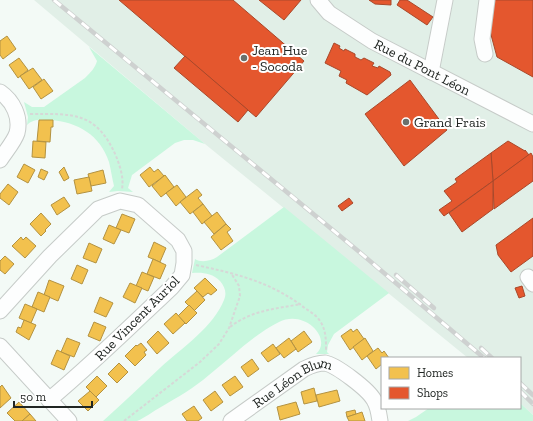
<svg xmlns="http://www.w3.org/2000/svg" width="533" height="421" font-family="'Zilla Slab',serif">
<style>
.built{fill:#e1efe7}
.green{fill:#c8f7de}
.homes{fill:#f2c14e;stroke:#b39241}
.shops{fill:#e4572e;stroke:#a9482a}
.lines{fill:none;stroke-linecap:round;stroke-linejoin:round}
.minor-casing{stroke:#c6cbc8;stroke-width:17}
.path{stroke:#d6d8d7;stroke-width:2;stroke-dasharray:3 2;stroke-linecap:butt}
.minor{stroke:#fdfefe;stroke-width:15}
.rail-casing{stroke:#ced1d0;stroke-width:4.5}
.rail{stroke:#fff;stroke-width:3;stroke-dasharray:9;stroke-linecap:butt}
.poi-dot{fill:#6a706c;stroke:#fff;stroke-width:1.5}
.labels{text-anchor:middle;stroke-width:4;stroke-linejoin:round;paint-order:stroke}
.poi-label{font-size:14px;fill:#202522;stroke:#fff;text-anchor:start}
.street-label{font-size:14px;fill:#202522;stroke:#fff}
</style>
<rect width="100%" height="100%" fill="#f3faf6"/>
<path class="built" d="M 34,0 L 533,0 L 533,415 L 520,403 L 520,358 L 468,358 L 205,144 Z"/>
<g class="green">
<path d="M 89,47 L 205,144 L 193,140 L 184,140 L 175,143 L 132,175 L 128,188 L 133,192 L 118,191 L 109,192 L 114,186 C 112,178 111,170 109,162 C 100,135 78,122 50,120 C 42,120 34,118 27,125 L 28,117 L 24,102 L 32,107 L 44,107 L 85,78 C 91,72 95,68 97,61 Z"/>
<path d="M 284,207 L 389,293 L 334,334 L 328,345 L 327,352 L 329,354 L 316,354 C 333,339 305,309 279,322 C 253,335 232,357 209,375 C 194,388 178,397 161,407 C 153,411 145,418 137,421 C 129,421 112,421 103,421 C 123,403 142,385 161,367 C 181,349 214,326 224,300 C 227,293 225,287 220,281 C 212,273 202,272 192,273 L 195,259 C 201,263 211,261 217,257 Z"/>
<path d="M 520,403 L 533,415 L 533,421 L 408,421 L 416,417 L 429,408 L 520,408 Z"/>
</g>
<g class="homes">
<path d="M 7,36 L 16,49 L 3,59 L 0,55 L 0,41 Z"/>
<path d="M 19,58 L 28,70 L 18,78 L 9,65 Z"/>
<path d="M 33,68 L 42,80 L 29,89 L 20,76 Z"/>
<path d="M 44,79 L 53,91 L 41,99 L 33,87 Z"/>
<path d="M 39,120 L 53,120 L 53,127 L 51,127 L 50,142 L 37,141 Z"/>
<path d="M 33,141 L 46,142 L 45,158 L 32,157 Z"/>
<path d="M 24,164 L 35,170 L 28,183 L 17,177 Z"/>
<path d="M 64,167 L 69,178 L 64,181 L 59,172 Z"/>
<path d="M 150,167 L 154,172 L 158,169 L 164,176 L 149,187 L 140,175 Z"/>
<path d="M 41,169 L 48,172 L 44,180 L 38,177 Z"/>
<path d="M 103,170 L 106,183 L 91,186 L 88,174 Z"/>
<path d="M 165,175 L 174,187 L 161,197 L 152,186 Z"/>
<path d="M 89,177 L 92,191 L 77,194 L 74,180 Z"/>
<path d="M 8,184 L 18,192 L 9,205 L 0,198 L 0,194 Z"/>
<path d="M 177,185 L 186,197 L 176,206 L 166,193 Z"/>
<path d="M 197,189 L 202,195 L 198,198 L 203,204 L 190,214 L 180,202 Z"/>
<path d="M 64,197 L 70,206 L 57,215 L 51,205 Z"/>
<path d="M 203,204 L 212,216 L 202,224 L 193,212 Z"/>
<path d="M 217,212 L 226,224 L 214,234 L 204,222 Z"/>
<path d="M 41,213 L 51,224 L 45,230 L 46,231 L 41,236 L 30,224 Z"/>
<path d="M 122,214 L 135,219 L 129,233 L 116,228 Z"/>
<path d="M 226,224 L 231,229 L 227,232 L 233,241 L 221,250 L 211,237 Z"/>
<path d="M 109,225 L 121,230 L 114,244 L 103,239 Z"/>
<path d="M 21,237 L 23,240 L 26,237 L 36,246 L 25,258 L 12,246 Z"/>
<path d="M 154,242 L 166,248 L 160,262 L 148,257 Z"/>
<path d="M 89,243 L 102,249 L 96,263 L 83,258 Z"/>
<path d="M 5,256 L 14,264 L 5,274 L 0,270 L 0,261 Z"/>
<path d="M 153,259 L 166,265 L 160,279 L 147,274 Z"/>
<path d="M 77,265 L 88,270 L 82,284 L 71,279 Z"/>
<path d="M 142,272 L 154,277 L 148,291 L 136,286 Z"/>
<path d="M 205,278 L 217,290 L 211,295 L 208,293 L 203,297 L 194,288 Z"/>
<path d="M 49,280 L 64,286 L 58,301 L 44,295 Z"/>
<path d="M 130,283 L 142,288 L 135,303 L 123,297 Z"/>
<path d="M 197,291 L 205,300 L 194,311 L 185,302 Z"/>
<path d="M 38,292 L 50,297 L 44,312 L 32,307 Z"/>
<path d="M 100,297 L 113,303 L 106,317 L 94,312 Z"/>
<path d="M 25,304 L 37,309 L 31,323 L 19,318 Z"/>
<path d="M 189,305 L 197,313 L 186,324 L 178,316 Z"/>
<path d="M 176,313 L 185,323 L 173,334 L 164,324 Z"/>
<path d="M 24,320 L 36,325 L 29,340 L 16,332 L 18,327 L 21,328 Z"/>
<path d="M 94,322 L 106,327 L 100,341 L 88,336 Z"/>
<path d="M 351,329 L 353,332 L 357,329 L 364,339 L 350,350 L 341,336 Z"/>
<path d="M 158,331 L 169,343 L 157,354 L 147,342 Z"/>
<path d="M 304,331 L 312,342 L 298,352 L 291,341 Z"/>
<path d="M 67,338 L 80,343 L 74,357 L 61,352 Z"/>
<path d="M 289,338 L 296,349 L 284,358 L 276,348 Z"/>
<path d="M 365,338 L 373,351 L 362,360 L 353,347 Z"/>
<path d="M 141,343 L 147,350 L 144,352 L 146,355 L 135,366 L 125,356 L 136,345 L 137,346 Z"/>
<path d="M 273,344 L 280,354 L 268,362 L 261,353 Z"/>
<path d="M 378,348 L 382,353 L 384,351 L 389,358 L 382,358 L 382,364 L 376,369 L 367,356 Z"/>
<path d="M 57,350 L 70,356 L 64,370 L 51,364 Z"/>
<path d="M 252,359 L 259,369 L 248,377 L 241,367 Z"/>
<path d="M 119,363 L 128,372 L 117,383 L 108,374 Z"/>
<path d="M 97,376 L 107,386 L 96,397 L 86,387 Z"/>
<path d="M 235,376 L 243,387 L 230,396 L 222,385 Z"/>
<path d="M 2,385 L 11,398 L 0,408 L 0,387 Z"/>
<path d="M 314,388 L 317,401 L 304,404 L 301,392 Z"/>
<path d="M 337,390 L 340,401 L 319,407 L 316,395 Z"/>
<path d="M 90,391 L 99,400 L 88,411 L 78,401 Z"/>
<path d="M 215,391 L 223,402 L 211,411 L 203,400 Z"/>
<path d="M 19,402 L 30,414 L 22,421 L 15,421 L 7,413 Z"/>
<path d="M 296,402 L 300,414 L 280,420 L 277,407 Z"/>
<path d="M 194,406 L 202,418 L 198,421 L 187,421 L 182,414 Z"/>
<path d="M 355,410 L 356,414 L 347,417 L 346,412 Z"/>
<path d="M 362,412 L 365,421 L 349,421 L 347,417 Z"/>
<path d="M 30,414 L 36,421 L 22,421 Z"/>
</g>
<g class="shops">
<path d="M 119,0 L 233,0 L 304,61 L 256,117 Z"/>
<path d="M 259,0 L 301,0 L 284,20 Z"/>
<path d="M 369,0 L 391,0 L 391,5 L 375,4 Z"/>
<path d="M 400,0 L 407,0 L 433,17 L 427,25 L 397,5 Z"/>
<path d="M 494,0 L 533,0 L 533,77 L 497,57 L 490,31 Z"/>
<path d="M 334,43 L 340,46 L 339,48 L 344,51 L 345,49 L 355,54 L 355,57 L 361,60 L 364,58 L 374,63 L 372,66 L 378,68 L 379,66 L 390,72 L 391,75 L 367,95 L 346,83 L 347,80 L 339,76 L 341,71 L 325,63 Z"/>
<path d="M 185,56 L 248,110 L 238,122 L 174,68 Z"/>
<path d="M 410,80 L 447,130 L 404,166 L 365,114 Z"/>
<path d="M 508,141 L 525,151 L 525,150 L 529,155 L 493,181 L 491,153 Z"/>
<path d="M 491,153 L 493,181 L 444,216 L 439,210 L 452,201 L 444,191 L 457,182 L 455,179 Z"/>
<path d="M 531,153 L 533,157 L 533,181 L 494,209 L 493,181 Z"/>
<path d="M 493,181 L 493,209 L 462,232 L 449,213 Z"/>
<path d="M 349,198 L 353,203 L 342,211 L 338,206 Z"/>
<path d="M 533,218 L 533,256 L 511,272 L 498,255 L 496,245 Z"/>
<path d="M 522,286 L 525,296 L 519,298 L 515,288 Z"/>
</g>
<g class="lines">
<g class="minor-casing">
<g id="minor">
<path id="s1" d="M 318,0 L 329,13 L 372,41 L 533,124"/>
<path d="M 485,54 L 482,39 L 487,0"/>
<path d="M 431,72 L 445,0"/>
<path d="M 0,92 C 13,101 21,117 17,133 C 14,142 5,152 0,160"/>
<path d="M 528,277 L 533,284"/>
<path d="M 0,311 L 50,256 L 98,209 L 120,201 L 138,205 L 178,240 L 184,251 L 184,263 L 182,275 L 172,287 C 132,325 92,364 49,400"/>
<path d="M 0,346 L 69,421"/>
<path id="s2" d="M 231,421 L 304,369 C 310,366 317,363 325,363 C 336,365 368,389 374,400 C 378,406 379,414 380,421"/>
</g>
</g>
<g class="path">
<path d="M 30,114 C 73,114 96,111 116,156 C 120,166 124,178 122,189"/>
<path d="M 196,265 C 237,274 272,282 306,309 C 311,312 317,316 320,321 C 326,330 326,339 326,350"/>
<path d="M 230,327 C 252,310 275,309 301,304"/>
<path d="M 124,421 L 200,362 L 219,344 L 229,328 L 240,296 L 239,286 L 231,273"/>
</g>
<use href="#minor" class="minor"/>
<g class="rail-casing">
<g id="rail">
<path d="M 54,0 L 357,250 L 484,358"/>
<path d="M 396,275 L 434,308"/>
<path d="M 481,348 L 492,358"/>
<path d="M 520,383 L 533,395"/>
<path d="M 520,391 L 533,404"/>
</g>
</g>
<use href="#rail" class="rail"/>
</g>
<g class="poi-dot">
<circle cx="244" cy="58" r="4"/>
<circle cx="406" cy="122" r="4"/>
</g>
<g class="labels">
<g class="poi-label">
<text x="252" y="55">Jean Hue<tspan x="252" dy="16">- Socoda</tspan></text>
<text x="414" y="127">Grand Frais</text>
</g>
<g class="street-label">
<text dy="5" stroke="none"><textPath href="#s1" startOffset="125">Rue du Pont Léon</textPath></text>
<text transform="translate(137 318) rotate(-45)" y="5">Rue Vincent Auriol</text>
<text dy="5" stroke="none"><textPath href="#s2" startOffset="74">Rue Léon Blum</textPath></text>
</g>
</g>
<rect x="381" y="357" width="140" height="52" fill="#ffffff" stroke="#a6a8a7"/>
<rect x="389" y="367" width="20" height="12" fill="#f2c14e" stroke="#a6a8a7"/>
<text x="417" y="377" font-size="12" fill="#202522">Homes</text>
<rect x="389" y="387" width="20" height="12" fill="#e4572e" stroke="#a6a8a7"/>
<text x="417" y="397" font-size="12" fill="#202522">Shops</text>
<path d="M14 401v6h78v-6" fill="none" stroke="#202522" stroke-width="2"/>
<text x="20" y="401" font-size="12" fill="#202522" stroke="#ffffff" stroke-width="3" paint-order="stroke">50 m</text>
</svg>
